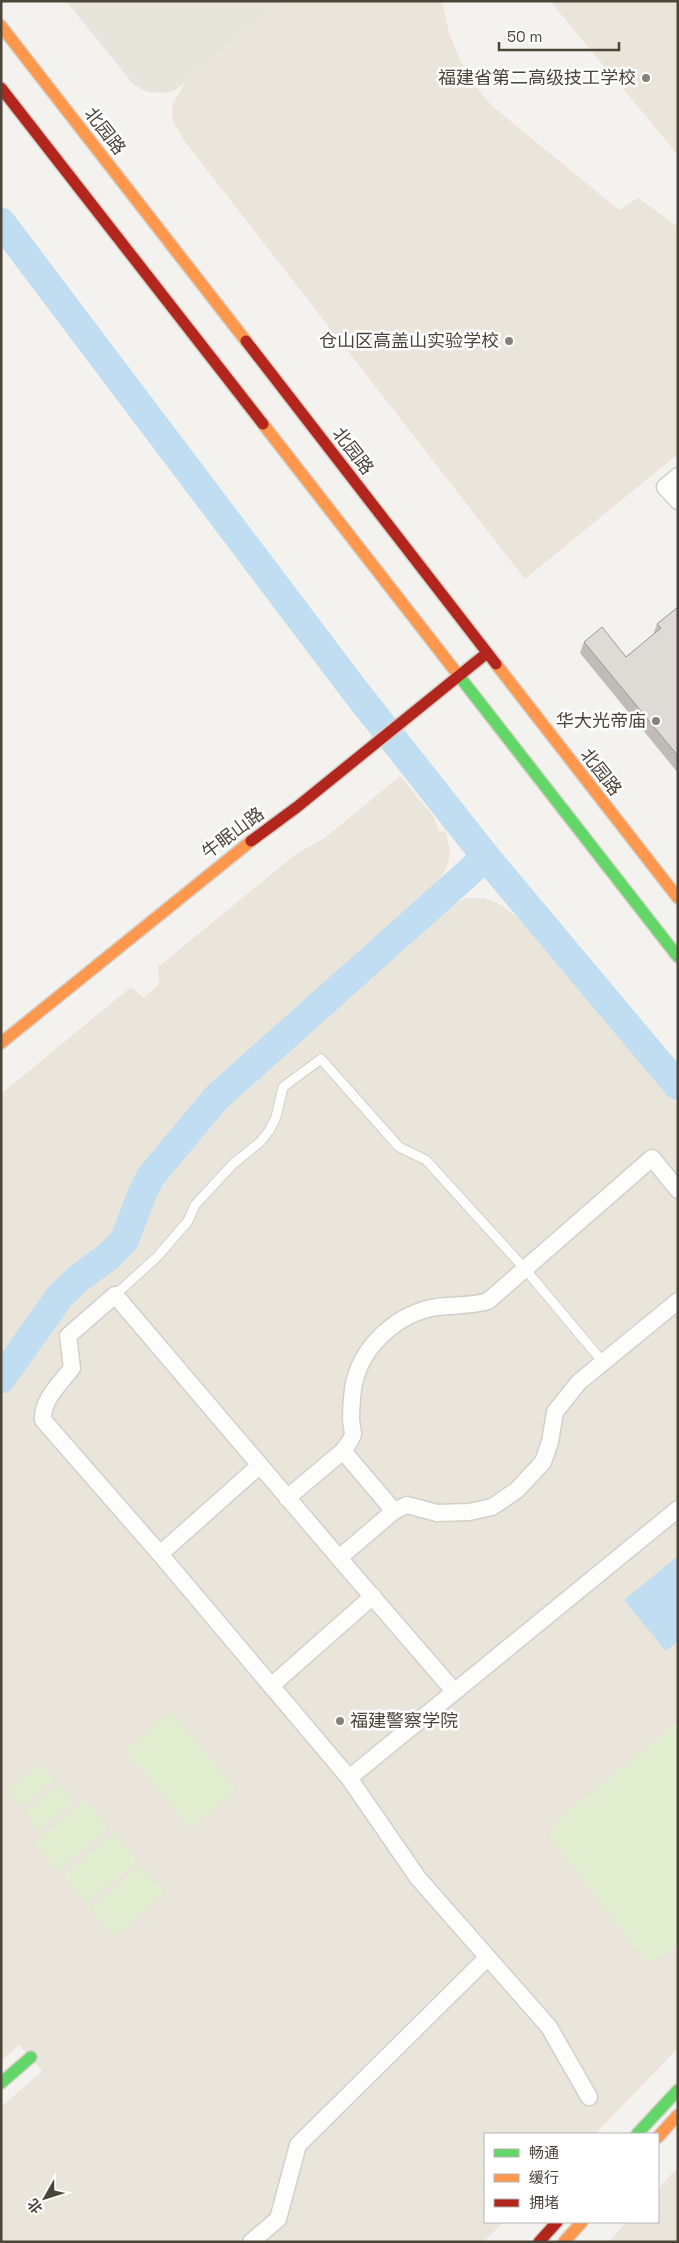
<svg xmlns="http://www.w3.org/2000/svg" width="679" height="2243" font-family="'Space Grotesk','Noto Sans SC',sans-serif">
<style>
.residential{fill:#e7e4dc}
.education{fill:#eae5da}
.green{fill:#e1eecf}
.water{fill:#c0ddf1}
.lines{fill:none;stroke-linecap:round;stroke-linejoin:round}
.river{stroke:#c0ddf1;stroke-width:29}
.lane-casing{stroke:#d2d0cb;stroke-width:11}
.street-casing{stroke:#d2d0cb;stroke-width:19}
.fast-casing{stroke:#d3cfc5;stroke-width:14}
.slow-casing{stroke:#d3cfc5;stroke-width:14}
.jam-casing{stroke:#d3cfc5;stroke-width:14}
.lane{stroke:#fdfdfc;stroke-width:9}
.street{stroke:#fdfdfc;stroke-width:16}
.fast{stroke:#63d668;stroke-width:11}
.slow{stroke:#ff974d;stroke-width:11}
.jam{stroke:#b3261e;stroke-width:11}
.wall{fill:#bfbcb8}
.building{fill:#dedbd6;stroke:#9b9996}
.poi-dot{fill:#868178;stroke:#fff;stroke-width:2}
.labels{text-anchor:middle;stroke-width:5;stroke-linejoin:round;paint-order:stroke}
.poi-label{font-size:18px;fill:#4b4439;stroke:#fff;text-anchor:end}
.street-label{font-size:18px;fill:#4b4439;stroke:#fff}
</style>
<rect width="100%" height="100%" fill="#f4f2ee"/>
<path class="residential" d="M 66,1 L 281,1 L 185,83 L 173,91 L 164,93 L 148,92 L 134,85 Z"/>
<g class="education">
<path d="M 280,1 L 442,1 L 449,33 L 460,60 L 470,79 L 491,105 L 619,210 L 638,198 L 678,227 L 678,454 L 525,579 L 186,143 L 173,122 L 172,104 L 185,83 Z"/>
<path d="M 550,1 L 678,1 L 678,155 Z"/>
<path d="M 400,776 L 433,816 L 440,832 L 446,831 L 450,854 L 448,863 L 442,876 L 437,884 L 216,1082 L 169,1135 L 138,1178 L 121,1225 L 116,1233 L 107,1244 L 84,1258 L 57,1282 L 4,1357 L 19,1368 L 74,1294 L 124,1255 L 134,1244 L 147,1202 L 156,1186 L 218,1110 L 409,941 L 459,901 L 466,898 L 483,898 L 498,903 L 520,919 L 678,1106 L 678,2048 L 595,2134 L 485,2134 L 485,2222 L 504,2222 L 483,2242 L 1,2242 L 1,2107 L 42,2071 L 19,2045 L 1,2061 L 1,1397 L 16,1373 L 1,1362 L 1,1094 L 131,987 L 144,998 L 159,984 L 158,967 L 296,854 L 326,837 Z"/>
<path d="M 678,2167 L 678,2242 L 608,2242 L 627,2222 L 658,2222 L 658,2189 Z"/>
</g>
<g class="green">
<path d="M 171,1712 L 236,1790 L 191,1828 L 126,1751 Z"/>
<path d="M 678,1722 L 678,1942 L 658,1958 L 646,1961 L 549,1836 L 558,1820 Z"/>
<path d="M 40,1764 L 54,1780 L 21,1806 L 8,1790 Z"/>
<path d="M 59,1785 L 73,1802 L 39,1830 L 25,1812 Z"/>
<path d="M 85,1800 L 108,1828 L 58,1870 L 35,1842 Z"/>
<path d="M 114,1833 L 137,1861 L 87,1903 L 63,1876 Z"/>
<path d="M 141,1866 L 164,1893 L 114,1936 L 91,1908 Z"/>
</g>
<path class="water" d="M 678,1556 L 678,1641 L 666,1651 L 624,1600 Z"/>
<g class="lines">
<g class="river">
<path d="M 1,222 L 352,687 L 486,857 L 678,1086"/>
<path d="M 1,1379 L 60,1296 L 78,1279 L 109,1256 L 124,1241 L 142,1194 L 151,1176 L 217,1097 L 486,857"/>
</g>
<g class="lane-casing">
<path id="lane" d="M 115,1295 L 157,1257 L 188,1221 L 195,1205 L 233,1164 L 260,1142 L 269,1131 L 276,1117 L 283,1087 L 321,1059 L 399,1147 L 426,1160 L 525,1269 L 603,1362"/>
</g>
<g class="street-casing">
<g id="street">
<path d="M 678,476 L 665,487 L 678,501"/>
<path d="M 343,1451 C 346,1446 352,1440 353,1434 C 353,1430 351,1424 351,1419 C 351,1410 352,1398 353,1389 C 359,1349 393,1317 431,1308 C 450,1304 470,1307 488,1301 L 652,1158 L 678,1190"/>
<path d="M 287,1498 L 343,1451 L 394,1511"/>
<path d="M 160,1554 L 259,1466"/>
<path d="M 339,1558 L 115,1295 L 68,1336 L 72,1368 C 60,1384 42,1399 43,1420 L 160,1554 L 349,1778 L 418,1878 L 549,2027 L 589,2097"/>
<path d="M 271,1686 L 373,1596"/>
<path d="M 454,1691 L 339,1558 L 394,1511 L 407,1505 L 437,1513 L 469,1512 L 492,1507 L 517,1490 L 543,1462 L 550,1442 L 555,1412 L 579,1382 L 678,1301"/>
<path d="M 349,1778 L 678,1509"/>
<path d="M 251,2242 L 278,2219 L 298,2145 L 487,1958"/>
</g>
</g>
<g class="fast-casing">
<g id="fast">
<path d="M 456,672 L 678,957"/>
<path d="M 1,2083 L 31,2057"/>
<path d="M 637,2134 L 678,2090"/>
</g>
</g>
<g class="slow-casing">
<g id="slow">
<path d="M 1,26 L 246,341"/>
<path d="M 263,424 L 456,672"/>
<path d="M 496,664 L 678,898"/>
<path d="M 1,1043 L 251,841"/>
<path d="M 658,2137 L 678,2115"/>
<path d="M 564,2242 L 582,2222"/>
</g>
</g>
<g class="jam-casing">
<g id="jam">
<path d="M 1,88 L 263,424"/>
<path d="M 246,341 L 496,664"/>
<path d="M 251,841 L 297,807 L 487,653"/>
<path d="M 539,2242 L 557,2222"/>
</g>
</g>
<use href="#lane" class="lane"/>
<use href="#street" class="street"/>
<use href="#fast" class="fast"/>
<use href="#slow" class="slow"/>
<use href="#jam" class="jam"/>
</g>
<path class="wall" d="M 678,607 L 678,773 L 580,653 L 584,642 L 626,657 L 653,635 L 657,624 Z"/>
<path class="building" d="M 678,607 L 678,756 L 584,642 L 602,627 L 626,657 L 661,628 L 657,624 Z"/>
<g class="poi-dot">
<circle cx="646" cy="78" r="5"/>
<circle cx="509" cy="341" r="5"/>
<circle cx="656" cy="721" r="5"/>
<circle cx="340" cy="1721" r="5"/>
</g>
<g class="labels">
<g class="poi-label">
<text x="636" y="84">福建省第二高级技工学校</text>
<text x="499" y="347">仓山区高盖山实验学校</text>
<text x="646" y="727">华大光帝庙</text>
<text x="350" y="1727" text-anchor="start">福建警察学院</text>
</g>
<g class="street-label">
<text transform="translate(105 131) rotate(52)" y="6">北园路</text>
<text transform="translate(353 451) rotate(52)" y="6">北园路</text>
<text transform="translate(601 772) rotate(52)" y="6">北园路</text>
<text transform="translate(233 833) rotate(-37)" y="6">牛眠山路</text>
</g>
</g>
<rect width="679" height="2243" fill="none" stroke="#4b4439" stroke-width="5"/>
<rect x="484" y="2133" width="175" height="90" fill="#ffffff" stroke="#b7b4b0"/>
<rect x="494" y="2149" width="25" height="8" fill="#63d668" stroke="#b7b4b0"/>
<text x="529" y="2158" font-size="15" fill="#4b4439">畅通</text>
<rect x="494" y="2174" width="25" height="8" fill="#ff974d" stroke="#b7b4b0"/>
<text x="529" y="2183" font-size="15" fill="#4b4439">缓行</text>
<rect x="494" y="2199" width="25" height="8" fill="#b3261e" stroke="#b7b4b0"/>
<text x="529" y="2208" font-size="15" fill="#4b4439">拥堵</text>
<g transform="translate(45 2198) rotate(231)" stroke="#ffffff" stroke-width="4" paint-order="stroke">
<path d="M0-4L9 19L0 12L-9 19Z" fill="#4b4439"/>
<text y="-8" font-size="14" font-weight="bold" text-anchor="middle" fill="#4b4439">北</text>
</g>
<path d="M499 42v8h120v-8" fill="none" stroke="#4b4439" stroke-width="2.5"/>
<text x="507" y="42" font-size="15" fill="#4b4439" stroke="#ffffff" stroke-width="4" paint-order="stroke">50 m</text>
</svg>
